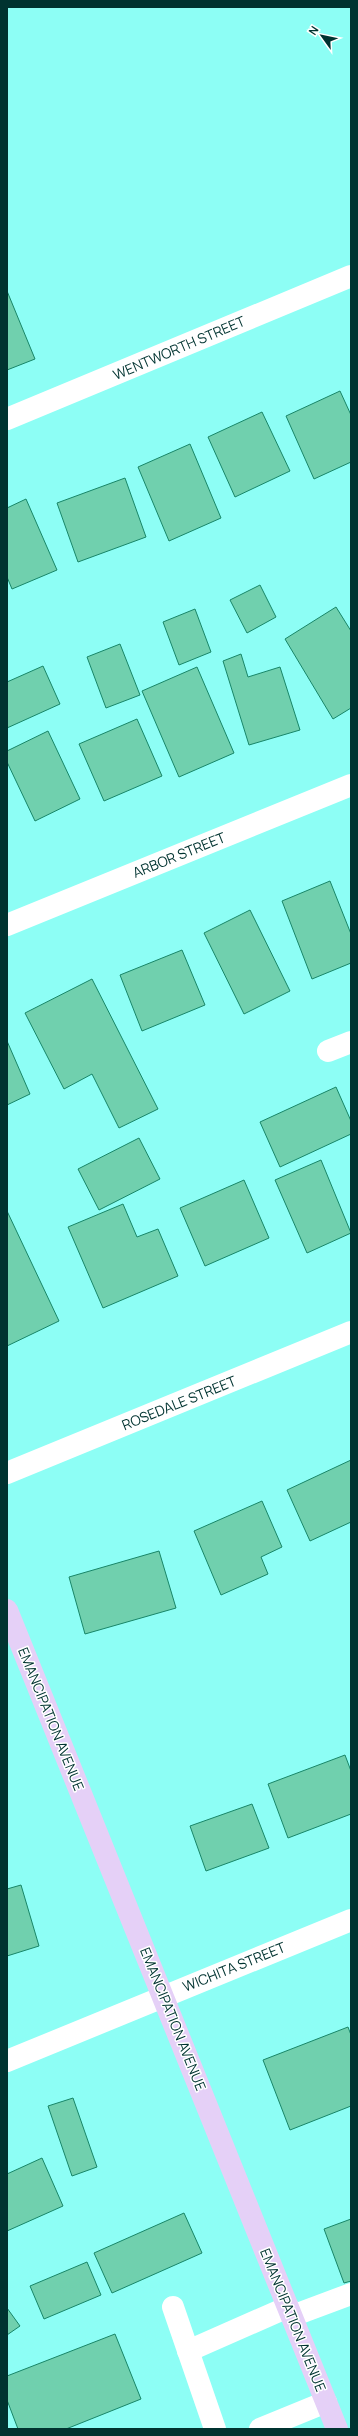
<svg xmlns="http://www.w3.org/2000/svg" width="358" height="2436" font-family="Manrope,sans-serif">
<style>
.building{fill:#70d0ae;stroke:#188668}
.lines{fill:none;stroke-linecap:round;stroke-linejoin:round}
.minor{stroke:#fff;stroke-width:22}
.major{stroke:#e5d0f7;stroke-width:22}
.labels{text-anchor:middle;stroke-width:3;stroke-linejoin:round;paint-order:stroke}
.street-label{font-size:14px;fill:#003330;stroke:#fff}
</style>
<rect width="100%" height="100%" fill="#8dfef5"/>
<g class="building">
<path d="M 7,291 L 35,359 L 7,370 Z"/>
<path d="M 340,391 L 351,415 L 351,462 L 314,479 L 286,416 Z"/>
<path d="M 262,412 L 290,471 L 235,497 L 208,437 Z"/>
<path d="M 190,444 L 221,518 L 169,541 L 138,467 Z"/>
<path d="M 125,478 L 146,537 L 78,562 L 57,503 Z"/>
<path d="M 26,499 L 57,570 L 12,589 L 7,577 L 7,508 Z"/>
<path d="M 260,585 L 276,617 L 247,633 L 230,600 Z"/>
<path d="M 336,607 L 351,631 L 351,708 L 333,719 L 285,639 Z"/>
<path d="M 195,609 L 211,652 L 179,665 L 163,622 Z"/>
<path d="M 120,644 L 140,695 L 106,708 L 87,657 Z"/>
<path d="M 241,654 L 248,677 L 280,667 L 300,730 L 249,745 L 223,661 Z"/>
<path d="M 43,666 L 60,704 L 7,728 L 7,682 Z"/>
<path d="M 197,667 L 234,753 L 179,777 L 142,691 Z"/>
<path d="M 137,719 L 162,776 L 104,801 L 79,744 Z"/>
<path d="M 48,731 L 80,799 L 35,821 L 7,762 L 7,751 Z"/>
<path d="M 330,881 L 351,934 L 351,963 L 312,979 L 282,901 Z"/>
<path d="M 250,910 L 290,991 L 244,1014 L 204,933 Z"/>
<path d="M 182,950 L 205,1005 L 142,1031 L 120,975 Z"/>
<path d="M 92,979 L 158,1109 L 119,1128 L 92,1074 L 64,1089 L 25,1013 Z"/>
<path d="M 7,1041 L 30,1094 L 7,1105 Z"/>
<path d="M 336,1087 L 351,1121 L 351,1134 L 280,1167 L 260,1122 Z"/>
<path d="M 139,1138 L 160,1179 L 99,1210 L 78,1169 Z"/>
<path d="M 321,1160 L 351,1233 L 307,1253 L 275,1180 Z"/>
<path d="M 244,1180 L 269,1238 L 205,1266 L 180,1208 Z"/>
<path d="M 123,1204 L 137,1237 L 158,1229 L 178,1276 L 103,1308 L 68,1227 Z"/>
<path d="M 7,1211 L 59,1321 L 7,1346 Z"/>
<path d="M 351,1460 L 351,1522 L 310,1541 L 287,1490 Z"/>
<path d="M 262,1501 L 282,1547 L 261,1557 L 268,1574 L 221,1595 L 194,1531 Z"/>
<path d="M 159,1551 L 176,1608 L 85,1634 L 69,1577 Z"/>
<path d="M 345,1755 L 351,1771 L 351,1814 L 288,1838 L 268,1784 Z"/>
<path d="M 252,1804 L 269,1848 L 206,1871 L 190,1826 Z"/>
<path d="M 21,1885 L 39,1946 L 7,1956 L 7,1889 Z"/>
<path d="M 348,2027 L 351,2035 L 351,2106 L 290,2130 L 263,2060 Z"/>
<path d="M 73,2098 L 97,2167 L 72,2176 L 48,2106 Z"/>
<path d="M 42,2158 L 63,2206 L 7,2231 L 7,2174 Z"/>
<path d="M 184,2213 L 202,2253 L 112,2293 L 94,2253 Z"/>
<path d="M 351,2219 L 351,2281 L 344,2283 L 324,2229 Z"/>
<path d="M 87,2262 L 101,2295 L 44,2319 L 30,2286 Z"/>
<path d="M 7,2308 L 20,2326 L 7,2335 Z"/>
<path d="M 115,2334 L 141,2399 L 66,2429 L 18,2429 L 7,2400 L 7,2376 Z"/>
</g>
<g class="lines">
<g class="minor">
<path d="M 7,419 L 351,276"/>
<path d="M 7,925 L 351,785"/>
<path d="M 328,1051 L 351,1042"/>
<path d="M 7,1473 L 351,1332"/>
<path d="M 7,2061 L 351,1920"/>
<path d="M 173,2307 L 215,2429"/>
<path d="M 292,2316 L 351,2294"/>
<path d="M 188,2351 L 288,2307"/>
<path d="M 260,2429 L 326,2402"/>
</g>
<path class="major" d="M 7,1610 L 337,2429"/>
</g>
<g class="labels">
<g class="street-label">
<text transform="translate(179 348) rotate(-23)" y="5">WENTWORTH STREET</text>
<text transform="translate(179 855) rotate(-22)" y="5">ARBOR STREET</text>
<text transform="translate(179 1403) rotate(-22)" y="5">ROSEDALE STREET</text>
<text transform="translate(51 1719) rotate(68)" y="5">EMANCIPATION AVENUE</text>
<text transform="translate(234 1967) rotate(-22)" y="5">WICHITA STREET</text>
<text transform="translate(173 2019) rotate(68)" y="5">EMANCIPATION AVENUE</text>
<text transform="translate(293 2320) rotate(68)" y="5">EMANCIPATION AVENUE</text>
</g>
</g>
<rect width="358" height="2436" fill="none" stroke="#003330" stroke-width="16"/>
<g transform="translate(322 36) rotate(303)" stroke="#ffffff" stroke-width="3" paint-order="stroke">
<path d="M0-3L7 15L0 10L-7 15Z" fill="#003330"/>
<text y="-6" font-size="11" font-weight="bold" text-anchor="middle" fill="#003330">N</text>
</g>
</svg>
